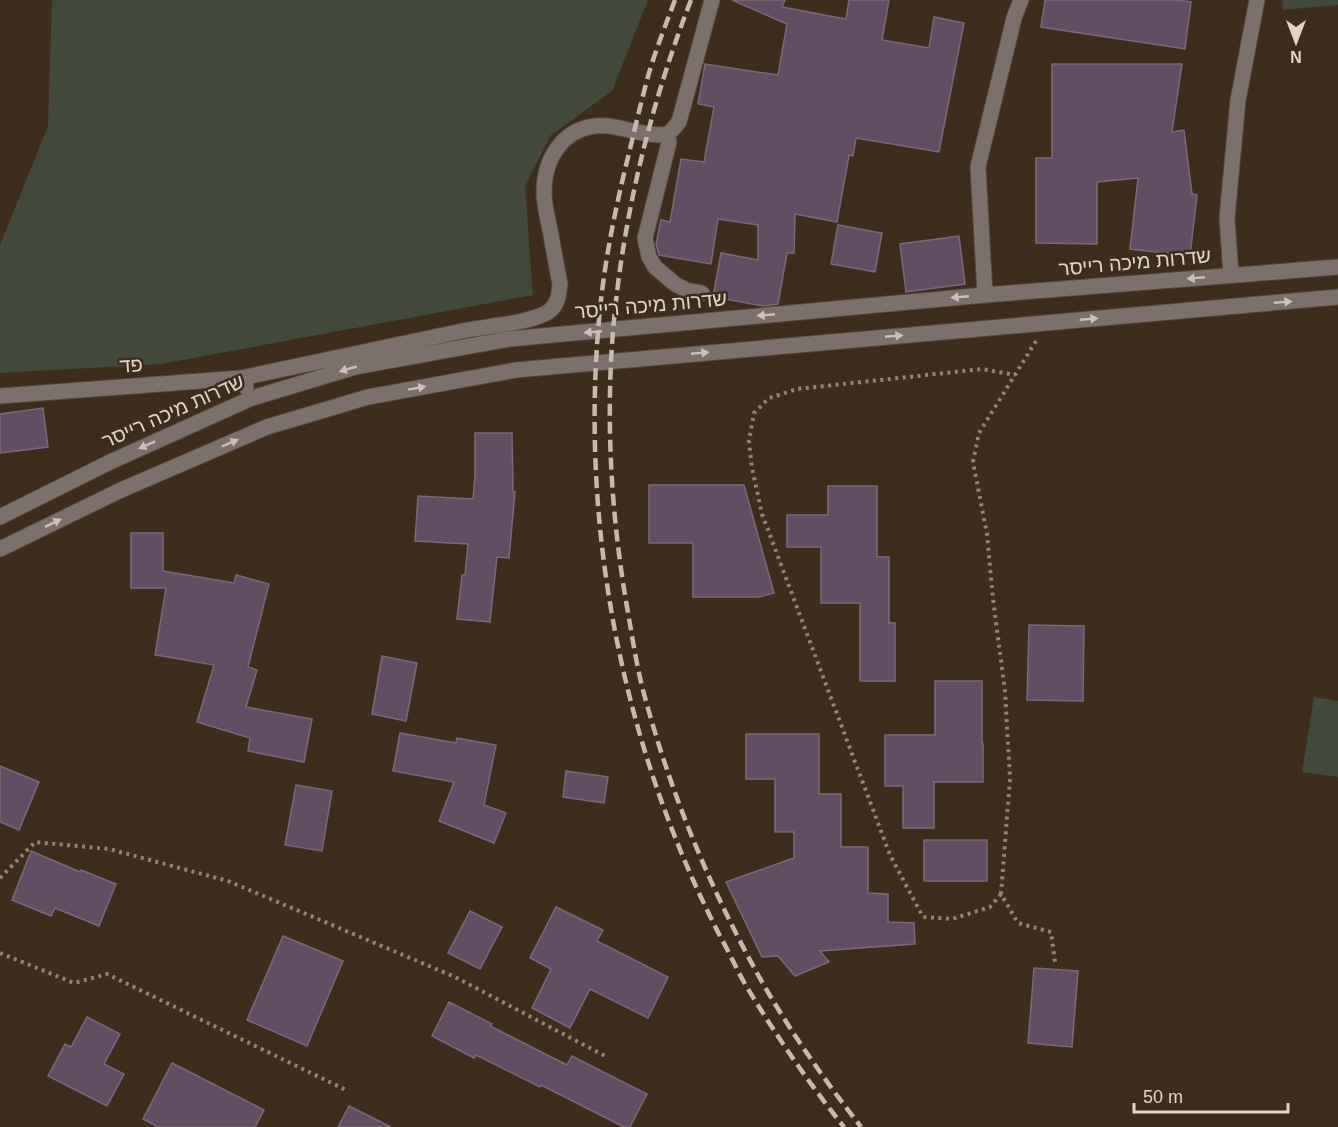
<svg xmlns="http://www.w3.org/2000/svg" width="1338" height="1127" font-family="Helvetica,Heebo,sans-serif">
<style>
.green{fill:#42493a}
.building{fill:#624e62;stroke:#7a677a;stroke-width:1.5}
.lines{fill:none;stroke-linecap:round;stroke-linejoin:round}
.minor-casing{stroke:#584839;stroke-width:17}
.path{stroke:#918376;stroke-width:4;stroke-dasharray:3 4.5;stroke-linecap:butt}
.minor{stroke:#7c706c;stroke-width:15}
.rail{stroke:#c6b9af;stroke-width:4.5;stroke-dasharray:12 6;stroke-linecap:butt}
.oneway{fill:#ccc0b8}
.labels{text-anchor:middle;stroke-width:5;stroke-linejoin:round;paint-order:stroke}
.street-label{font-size:20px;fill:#e0d4cb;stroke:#3e2d1d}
</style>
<rect width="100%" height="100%" fill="#3e2d1d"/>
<g class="green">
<path d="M 52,0 L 648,0 L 612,91 L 550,136 L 525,187 L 533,295 L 161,364 L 0,373 L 0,245 L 48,126 Z"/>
<path d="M 1283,0 L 1338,0 L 1338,5 L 1282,10 Z"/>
<path d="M 1314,697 L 1338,701 L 1338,777 L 1302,772 Z"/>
</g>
<g class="building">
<path d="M 732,0 L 785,0 L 782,7 L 846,19 L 849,0 L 889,0 L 882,40 L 929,48 L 934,17 L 964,23 L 939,152 L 856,138 L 853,156 L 849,155 L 837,222 L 795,214 L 794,253 L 787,253 L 778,304 L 763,306 L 713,297 L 721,253 L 758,260 L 758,225 L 718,219 L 711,264 L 659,255 L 656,244 L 661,220 L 670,222 L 681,159 L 704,162 L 714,107 L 698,104 L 705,64 L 778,75 L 787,24 Z"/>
<path d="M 1045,0 L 1177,0 L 1191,2 L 1185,49 L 1041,27 Z"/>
<path d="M 1052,64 L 1182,64 L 1172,132 L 1184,130 L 1192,194 L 1197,195 L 1190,256 L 1130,249 L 1138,178 L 1097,182 L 1097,244 L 1036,243 L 1036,158 L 1052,158 Z"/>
<path d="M 838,225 L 882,233 L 875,272 L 831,264 Z"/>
<path d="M 959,236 L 965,284 L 906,292 L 900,244 Z"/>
<path d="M 43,408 L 48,447 L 0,453 L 0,414 Z"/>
<path d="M 475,433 L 512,433 L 513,492 L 515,492 L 509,558 L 497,557 L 490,622 L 457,619 L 462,575 L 465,575 L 468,544 L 415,541 L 418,496 L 473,499 L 475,476 Z"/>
<path d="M 649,485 L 744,485 L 774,593 L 759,597 L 693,597 L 693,543 L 649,543 Z"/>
<path d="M 828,486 L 877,486 L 877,557 L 889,557 L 889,623 L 895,623 L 895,681 L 860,681 L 860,603 L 821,603 L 821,547 L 787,547 L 787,515 L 828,515 Z"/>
<path d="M 131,533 L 163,533 L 163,571 L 234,583 L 236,575 L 269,584 L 248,667 L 257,670 L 246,707 L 312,719 L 304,762 L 248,751 L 250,738 L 197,722 L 214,665 L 155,655 L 166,588 L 131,588 Z"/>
<path d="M 1029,625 L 1084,626 L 1083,701 L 1027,700 Z"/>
<path d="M 382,656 L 417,663 L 406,721 L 372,714 Z"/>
<path d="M 935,681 L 982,681 L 982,744 L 983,744 L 983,782 L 934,782 L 934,828 L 903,828 L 903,786 L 885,786 L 885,735 L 935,735 Z"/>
<path d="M 400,733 L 456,743 L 457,738 L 496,745 L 484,805 L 506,813 L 494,843 L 439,821 L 454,782 L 393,771 Z"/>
<path d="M 746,734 L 819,734 L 819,794 L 841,794 L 841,847 L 868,847 L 868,893 L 888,894 L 888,922 L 914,923 L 915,944 L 820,951 L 829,962 L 795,976 L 778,956 L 762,957 L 726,882 L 794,858 L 794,832 L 775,832 L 775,779 L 746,779 Z"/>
<path d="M 0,766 L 39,782 L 19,830 L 0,822 Z"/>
<path d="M 566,771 L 608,777 L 604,803 L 563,797 Z"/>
<path d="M 296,785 L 332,791 L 322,851 L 285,845 Z"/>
<rect x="924" y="840" width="63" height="41"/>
<path d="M 31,851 L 80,872 L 81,870 L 116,884 L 99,926 L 55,908 L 51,916 L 12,900 Z"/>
<path d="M 556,907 L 603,930 L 597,941 L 668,977 L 648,1018 L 590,989 L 570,1028 L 532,1008 L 551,969 L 530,958 Z"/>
<path d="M 470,911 L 502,927 L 480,969 L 448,953 Z"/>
<path d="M 283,936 L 343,961 L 307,1046 L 247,1020 Z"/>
<path d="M 1034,968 L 1078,971 L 1072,1047 L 1028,1043 Z"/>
<path d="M 449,1002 L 492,1024 L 490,1026 L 567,1065 L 572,1056 L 647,1094 L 630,1127 L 624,1127 L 541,1085 L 540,1087 L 476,1055 L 474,1058 L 432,1036 Z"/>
<path d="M 87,1017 L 120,1034 L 104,1064 L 124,1074 L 107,1106 L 48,1076 L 65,1044 L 71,1047 Z"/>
<path d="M 172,1063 L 264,1110 L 255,1127 L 158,1127 L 143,1119 Z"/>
<path d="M 349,1106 L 391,1127 L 338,1127 Z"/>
</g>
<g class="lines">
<g class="minor-casing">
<g id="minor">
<path d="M 667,134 L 669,142 L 645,238 L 649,257 L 655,267 L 675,284 L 686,290 L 702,293"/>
<path d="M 1231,275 L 1227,218 L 1238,100 L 1257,0"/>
<path d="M 985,295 L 978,167 L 1014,18 L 1021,0"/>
<path d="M 241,378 C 317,362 392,346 467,330 C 489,326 530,323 548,312 C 558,305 559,295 560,284 C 556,264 553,245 549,225 C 547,215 544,204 544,193 C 544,156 566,123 607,126 C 623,127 651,138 666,134 C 671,133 675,126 679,122 L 712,0"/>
<path d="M 0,396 L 241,378 L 246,387"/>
<path d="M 0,517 L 110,462 L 252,398 L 355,367 L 509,339 L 985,295 L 1338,267"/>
<path d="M 0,549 L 121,490 L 267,427 L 368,397 L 516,370 L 1338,297"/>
</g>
</g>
<g class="path">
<path d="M 1036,341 L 979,433 L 973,462 L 987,534 L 993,599 L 1005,691 L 1010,779 L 1001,894 L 1018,923 L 1051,932 L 1055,962"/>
<path d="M 0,878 L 35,842 L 109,849 L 228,881 L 455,977 L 607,1057"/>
<path d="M 1001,894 L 990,907 L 952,919 L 923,917 L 890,855 L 762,514 L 752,468 L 749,441 L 754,413 L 769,398 L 797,389 L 982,369 L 1015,375"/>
<path d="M 0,953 L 74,983 L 107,974 L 346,1090"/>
</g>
<use href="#minor" class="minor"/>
<g class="rail">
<path d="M 675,0 C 666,24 656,49 649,73 C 642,98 636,124 630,149 C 616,205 604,262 599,320 C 580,530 623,748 720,936 C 729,952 736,968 745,984 C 775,1034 808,1082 844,1127"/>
<path d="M 691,0 C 647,113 617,241 611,362 C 607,444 613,526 627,607 C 632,635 636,663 643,690 C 669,789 708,884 757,973 C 787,1027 823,1078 861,1127"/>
</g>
</g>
<defs><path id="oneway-solid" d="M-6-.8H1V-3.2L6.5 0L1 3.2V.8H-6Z" transform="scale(1.5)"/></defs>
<g class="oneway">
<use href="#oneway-solid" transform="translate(1196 278) rotate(175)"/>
<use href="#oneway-solid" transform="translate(960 297) rotate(175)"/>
<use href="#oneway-solid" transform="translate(1283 302) rotate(-5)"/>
<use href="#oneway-solid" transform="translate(766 315) rotate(175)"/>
<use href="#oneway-solid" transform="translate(1089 319) rotate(-5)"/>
<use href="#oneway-solid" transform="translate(593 332) rotate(175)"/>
<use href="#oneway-solid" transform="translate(894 336) rotate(-5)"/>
<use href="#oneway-solid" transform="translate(700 353) rotate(-5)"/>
<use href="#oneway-solid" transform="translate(348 369) rotate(164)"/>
<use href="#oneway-solid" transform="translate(417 388) rotate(-10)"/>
<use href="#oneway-solid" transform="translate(230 443) rotate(-23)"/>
<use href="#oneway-solid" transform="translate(147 445) rotate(156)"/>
<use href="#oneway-solid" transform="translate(53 523) rotate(-26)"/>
</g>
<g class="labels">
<g class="street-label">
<text transform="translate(1135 262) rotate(-5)" y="7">שדרות מיכה רייסר</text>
<text transform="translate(651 305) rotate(-5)" y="7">שדרות מיכה רייסר</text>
<text transform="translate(131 365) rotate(-4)" y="7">פד</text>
<text transform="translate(173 411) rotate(-24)" y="7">שדרות מיכה רייסר</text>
</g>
</g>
<g transform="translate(1296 42) rotate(180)" stroke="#3e2d1d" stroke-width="4.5" paint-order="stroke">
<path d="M0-4.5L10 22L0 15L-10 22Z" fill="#e0d4cb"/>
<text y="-9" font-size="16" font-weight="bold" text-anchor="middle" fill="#e0d4cb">N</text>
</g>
<path d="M1134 1103v9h154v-9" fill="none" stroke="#e0d4cb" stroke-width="3"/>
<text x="1143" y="1103" font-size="18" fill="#e0d4cb" stroke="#3e2d1d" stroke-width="4.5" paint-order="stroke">50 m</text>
</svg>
